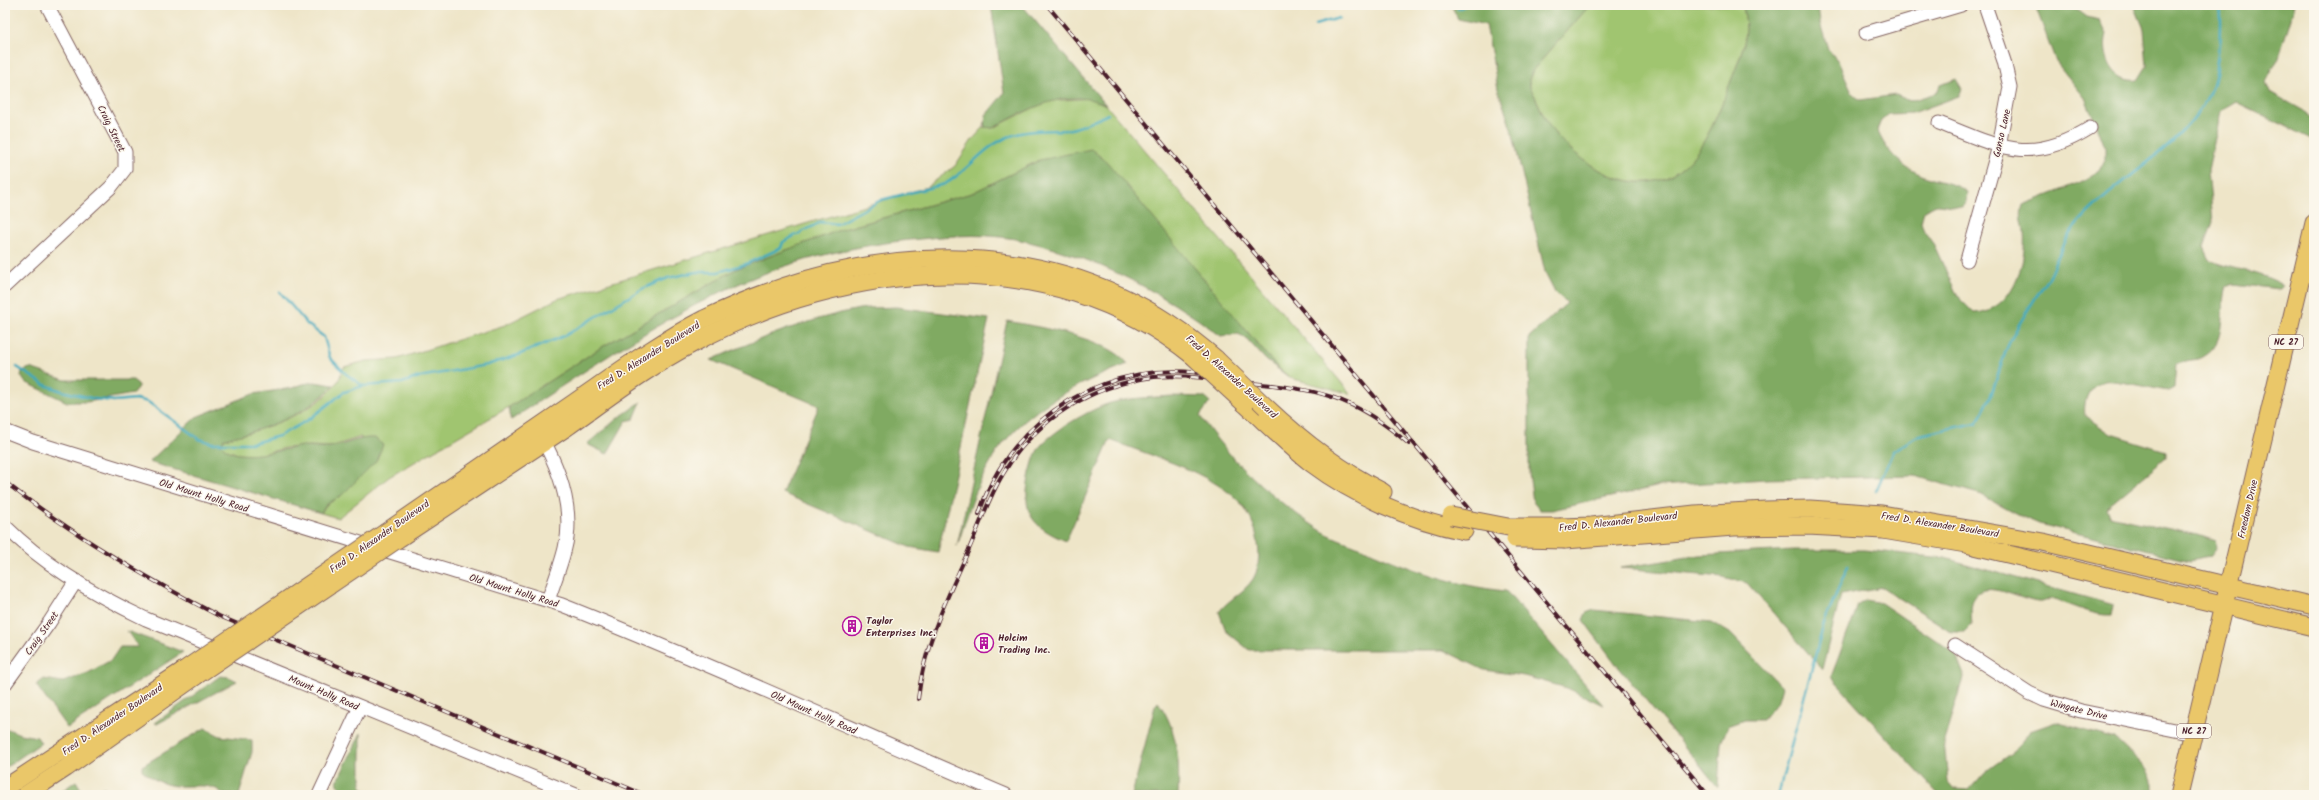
<svg xmlns="http://www.w3.org/2000/svg" width="2319" height="800" font-family="Kalam,sans-serif">
<style>
.green{fill:#a0c570;stroke:#75724e}
.forest{fill:#80aa62;stroke:#656446}
.lines{fill:none;stroke-linecap:round;stroke-linejoin:round}
.stream{stroke:#3ea9be;stroke-width:2.5}
.minor-casing{stroke:#836462;stroke-width:15}
.major-casing{stroke:#836462;stroke-width:19}
.minor{stroke:#fff;stroke-width:13}
.major{stroke:#eac769;stroke-width:17}
.rail-casing{stroke:#4a1f2b;stroke-width:4}
.rail{stroke:#fbf7ec;stroke-width:2.5;stroke-dasharray:8;stroke-linecap:butt}
.major-bridge-casing{stroke:#836462;stroke-width:19;stroke-linecap:butt}
.major-bridge{stroke:#eac769;stroke-width:17}
.labels{text-anchor:middle;stroke-width:3;stroke-linejoin:round;paint-order:stroke}
.shield{fill:#fbf7ec;stroke:#7f6065;stroke-width:1}
.shield-label{font-size:9px;font-weight:bold;fill:#4a1f2b}
.street-label{font-size:10px;fill:#4a1f2b;stroke:#fbf7ec}
.poi-label{font-size:10px;font-weight:bold;fill:#4a1f2b;stroke:#fbf7ec;text-anchor:start}
</style>
<rect width="100%" height="100%" fill="#fbf7ec"/>
<filter id="ink" filterUnits="userSpaceOnUse"><feTurbulence type="fractalNoise" baseFrequency=".025" numOctaves="2"/><feDisplacementMap in="SourceGraphic" scale="8" xChannelSelector="R" yChannelSelector="G"/><feConvolveMatrix kernelMatrix="1 2 1 2 8 2 1 2 1" color-interpolation-filters="sRGB"/></filter>
<filter id="wash" filterUnits="userSpaceOnUse"><feTurbulence type="fractalNoise" baseFrequency=".012" numOctaves="4" result="noise"/><feDisplacementMap in="SourceGraphic" scale="16" xChannelSelector="R" yChannelSelector="G"/><feGaussianBlur stdDeviation="0.9" result="paint"/><feColorMatrix in="noise" values="0 0 0 0 0 0 0 0 0 0 0 0 0 0 0 0 0 1.4 0 .05"/><feComposite in="paint" operator="in"/></filter>
<g filter="url(#wash)">
<rect width="100%" height="100%" fill="#eee5c8"/>
<g class="green">
<path d="M 1590,5 L 1743,5 C 1744,13 1746,21 1746,29 C 1746,48 1730,82 1723,101 C 1713,126 1699,158 1675,173 C 1633,200 1579,163 1552,130 C 1543,118 1538,100 1530,87 L 1529,80 L 1533,70 Z"/>
<path d="M 1093,98 L 1106,105 L 1351,394 L 1290,378 L 1275,365 L 1237,320 L 1040,160 L 972,193 L 840,230 L 736,269 L 602,347 L 509,407 L 389,477 L 338,518 L 321,513 L 326,505 L 342,495 L 361,437 L 330,447 L 311,446 L 285,448 L 259,455 L 238,454 L 224,449 L 221,444 L 224,439 C 259,431 318,413 338,381 C 341,376 341,371 344,367 L 366,361 L 397,359 L 505,325 L 557,299 L 927,187 L 955,166 L 972,140 L 984,127 L 993,128 L 1047,101 Z"/>
</g>
<g class="forest">
<path d="M 991,5 L 1022,5 L 1106,105 C 1068,86 1027,110 993,128 L 984,127 L 986,115 L 1004,93 Z"/>
<path d="M 1451,5 L 1590,5 L 1533,70 L 1529,80 L 1530,87 C 1537,99 1544,119 1552,130 C 1579,163 1633,200 1675,173 C 1699,158 1713,126 1723,101 C 1730,82 1746,48 1746,29 C 1746,21 1744,13 1743,5 L 1818,5 L 1820,23 L 1828,49 L 1838,61 L 1853,94 L 1860,100 L 1896,95 L 1910,101 L 1936,93 L 1941,85 L 1956,79 L 1962,89 L 1959,96 L 1913,113 L 1889,114 L 1881,121 L 1877,129 C 1886,153 1905,170 1930,178 C 1942,183 1957,183 1967,192 L 1966,202 L 1962,207 L 1938,204 L 1924,211 L 1921,222 L 1924,231 L 1934,245 L 1958,297 L 1974,313 C 2012,312 2027,264 2024,232 C 2023,221 2019,216 2023,205 L 2079,183 L 2100,170 L 2105,160 L 2105,147 L 2096,123 L 2085,98 L 2056,62 L 2035,5 L 2071,5 L 2087,17 L 2099,20 L 2107,34 C 2101,55 2113,84 2138,80 L 2147,66 L 2144,29 L 2134,5 L 2295,5 L 2279,57 L 2266,82 L 2270,92 L 2306,112 L 2314,122 L 2314,140 L 2236,102 L 2221,111 L 2208,170 L 2213,222 L 2204,247 L 2210,260 C 2233,270 2265,272 2283,286 L 2280,289 L 2233,284 L 2226,287 C 2218,313 2229,342 2202,357 C 2194,362 2186,358 2176,365 L 2174,388 L 2168,391 C 2155,389 2115,379 2105,381 C 2088,386 2083,401 2085,416 L 2111,434 L 2166,451 L 2166,458 L 2106,508 L 2109,516 L 2198,535 L 2215,541 L 2217,548 L 2210,557 L 2190,561 L 2039,524 L 2018,515 L 1979,494 L 1915,476 L 1766,479 L 1660,486 L 1552,510 L 1540,510 L 1533,502 L 1529,473 L 1529,337 L 1567,303 L 1555,292 L 1545,272 L 1513,135 L 1498,89 L 1486,25 L 1458,19 Z"/>
<path d="M 1091,149 L 1107,162 L 1275,365 L 1290,378 L 1266,360 L 1246,338 L 1238,334 L 1221,336 C 1161,292 1098,258 1025,241 C 990,233 956,235 920,239 C 852,245 783,262 721,292 C 647,328 579,375 511,420 L 509,407 L 602,347 L 736,269 L 840,230 L 972,193 L 1040,160 Z"/>
<path d="M 896,307 L 989,319 L 938,552 L 909,547 L 782,493 L 819,406 L 711,360 C 758,339 808,319 859,309 C 871,307 884,308 896,307 Z"/>
<path d="M 1007,321 C 1039,327 1109,338 1128,364 C 1076,384 1021,411 991,461 C 975,487 967,518 957,546 Z"/>
<path d="M 30,368 L 65,380 L 133,380 L 139,385 L 133,394 L 87,402 L 67,402 L 25,382 L 21,376 L 22,371 Z"/>
<path d="M 314,382 L 334,385 C 306,416 263,430 224,439 L 221,444 C 235,465 281,449 303,446 C 312,446 321,448 330,447 C 347,445 357,437 375,438 L 383,445 L 376,461 L 342,495 L 326,505 L 321,513 L 149,462 L 196,417 L 253,394 L 292,388 L 303,384 Z"/>
<path d="M 1172,396 L 1204,397 L 1210,402 L 1200,416 C 1229,460 1273,499 1317,528 C 1330,537 1347,542 1362,548 C 1409,569 1454,586 1506,591 L 1603,705 L 1567,688 L 1524,676 L 1484,670 L 1443,650 L 1249,650 L 1226,631 L 1219,612 C 1229,598 1250,590 1256,573 C 1264,547 1254,512 1232,495 C 1198,468 1151,456 1110,440 L 1066,541 C 1030,526 1021,512 1030,473 C 1033,463 1035,451 1043,443 C 1059,428 1083,414 1102,406 C 1123,397 1150,398 1172,396 Z"/>
<path d="M 641,402 L 634,419 L 626,421 L 607,454 L 587,444 L 618,418 Z"/>
<path d="M 1793,550 L 1865,550 L 1945,558 L 2113,605 L 2111,615 C 2095,616 2080,608 2064,603 C 2061,602 2056,599 2053,599 C 2048,598 2043,603 2038,602 C 2013,599 1964,565 1972,624 L 1964,632 L 1952,632 L 1882,587 L 1841,595 L 1822,669 L 1747,583 L 1723,577 L 1621,568 L 1700,555 Z"/>
<path d="M 1866,600 L 1881,603 L 1955,653 L 1964,675 L 1944,741 L 1948,781 L 1955,789 L 1969,790 L 1986,771 L 2014,751 L 2030,731 L 2056,722 L 2115,739 L 2147,770 L 2154,783 L 2154,795 L 1939,795 L 1831,677 L 1858,605 Z"/>
<path d="M 1594,610 L 1711,622 L 1730,633 L 1782,687 L 1778,701 L 1763,720 L 1745,720 L 1728,726 L 1721,743 L 1718,787 L 1616,664 L 1583,620 L 1586,613 Z"/>
<path d="M 127,631 L 183,652 L 67,728 L 36,685 L 44,679 L 63,682 L 88,673 L 111,660 L 120,647 L 138,647 Z"/>
<path d="M 220,676 L 229,677 L 237,681 L 157,724 L 155,723 Z"/>
<path d="M 1158,702 C 1178,729 1180,763 1178,795 L 1132,795 L 1155,706 Z"/>
<path d="M 205,728 L 220,736 L 252,740 L 252,752 L 239,795 L 224,795 C 212,780 186,789 170,785 C 159,783 150,777 142,770 L 142,766 Z"/>
<path d="M 8,729 L 20,734 L 37,737 L 41,743 L 5,768 L 5,732 Z"/>
<path d="M 361,733 L 361,785 L 368,795 L 357,795 L 341,790 L 337,782 Z"/>
<path d="M 76,781 L 84,794 L 105,787 L 99,795 L 56,795 Z"/>
</g>
<g class="lines">
<g class="stream">
<path d="M 1458,9 L 1466,5"/>
<path d="M 1315,25 L 1339,18"/>
<path d="M 280,292 L 307,324 L 324,337 L 330,358 L 346,374 L 363,386"/>
<path d="M 17,367 L 45,385 L 62,391 L 95,399 L 114,401 L 136,399 L 148,402 L 199,439 L 212,443 L 253,443 L 279,436 L 308,420 L 344,392 L 363,386 L 402,383 L 419,377 L 487,365 L 518,355 L 566,335 L 642,289 L 668,278 L 696,272 L 718,272 L 746,264 L 781,248 L 783,242 L 821,222 L 837,224 L 881,200 L 945,184 C 968,171 983,147 1008,137 C 1027,129 1046,131 1066,130 C 1081,128 1095,120 1108,114"/>
<path d="M 1876,491 L 1893,451 L 1919,435 L 1976,423 C 1992,401 1997,374 2007,348 C 2017,324 2033,303 2046,281 C 2056,263 2061,243 2074,228 C 2111,183 2172,154 2203,105 C 2218,82 2222,32 2219,5"/>
<path d="M 1778,795 L 1824,623 L 1848,566"/>
</g>
</g>
</g>
<g filter="url(#ink)">
<g class="lines">
<g class="minor-casing">
<g id="minor">
<path d="M 1866,33 L 1961,5"/>
<path d="M 1939,123 C 2000,147 2029,166 2090,128"/>
<path d="M 1967,260 L 1999,146 L 2010,87 L 2004,61 L 1985,5"/>
<path d="M 5,286 L 111,187 L 125,169 L 125,152 L 47,5"/>
<path d="M 5,431 L 33,442 L 562,605 C 712,664 858,732 1006,795"/>
<path d="M 540,434 C 559,468 575,509 565,548 C 561,565 554,583 548,600"/>
<path d="M 5,526 C 45,566 95,595 146,619 L 576,795"/>
<path d="M 1955,645 L 2029,693 L 2044,700 L 2081,711 L 2194,734"/>
<path d="M 5,684 L 49,623 L 76,581"/>
<path d="M 319,795 L 360,707"/>
</g>
</g>
<g class="major-casing">
<g id="major">
<path d="M 1245,404 C 1267,424 1288,445 1311,463 C 1355,496 1410,520 1464,531"/>
<path d="M 1266,407 C 1302,441 1339,470 1383,492"/>
<path d="M 1561,527 L 1591,526 L 1695,514 L 1766,510 L 1810,509 L 1882,514 L 2043,542 L 2314,606"/>
<path d="M 386,532 C 449,488 512,445 575,402 C 617,373 659,342 704,319 C 875,237 1067,228 1216,359"/>
<path d="M 401,537 C 456,500 512,464 567,427 C 608,398 648,367 692,344 C 845,260 1050,240 1193,356"/>
<path d="M 1565,540 L 1734,527 L 1808,526 L 1883,530 L 1966,544 L 2314,627"/>
<path d="M 5,788 L 184,670"/>
<path d="M 25,795 L 66,768 L 196,676"/>
<path d="M 2179,795 L 2314,223"/>
</g>
</g>
<use href="#minor" class="minor"/>
<use href="#major" class="major"/>
<g class="rail-casing">
<g id="rail">
<path d="M 1047,5 L 1708,795"/>
<path d="M 5,482 C 71,534 144,577 219,616 L 645,795"/>
<path d="M 979,514 C 1009,416 1113,355 1213,375"/>
<path d="M 918,699 C 924,645 945,602 967,554 C 979,527 988,499 1003,474 C 1035,419 1092,385 1154,377 C 1183,374 1214,380 1242,382 C 1316,389 1351,394 1409,444"/>
</g>
</g>
<use href="#rail" class="rail"/>
<g class="major-bridge-casing">
<g id="major-bridge">
<path d="M 1193,356 L 1245,404"/>
<path d="M 1216,359 L 1266,407"/>
<path d="M 1451,516 L 1508,527 L 1561,527"/>
<path d="M 1515,539 L 1565,540"/>
<path d="M 184,670 L 386,532"/>
<path d="M 196,676 L 401,537"/>
</g>
</g>
<use href="#major-bridge" class="major-bridge"/>
</g>
</g>
<defs>
<g id="building-ring" transform="scale(1)"><circle r="9.5" fill="#fbf7ec" stroke="#b5179e" stroke-width="1.5"/><path d="M-4-6H4V6H1V3H-1V6H-4ZM-2.5-4.3h1.7v1.8h-1.7ZM.8-4.3h1.7v1.8H.8ZM-2.5-1h1.7V.8h-1.7ZM.8-1h1.7V.8H.8Z" fill="#b5179e"/></g>
</defs>
<g fill-rule="evenodd">
<use href="#building-ring" x="852" y="626"/>
<use href="#building-ring" x="984" y="643"/>
</g>
<g class="labels">
<g class="shield">
<rect x="2269" y="335" width="34" height="14" rx="3"/>
<rect x="2177" y="724" width="34" height="14" rx="3"/>
</g>
<g class="shield-label">
<text x="2286" y="345">NC 27</text>
<text x="2194" y="734">NC 27</text>
</g>
<g class="street-label">
<text transform="translate(112 128) rotate(64)" y="4">Craig Street</text>
<text transform="translate(2001 133) rotate(-77)" y="4">Ganso Lane</text>
<text transform="translate(648 355) rotate(-32)" y="4">Fred D. Alexander Boulevard</text>
<text transform="translate(1232 376) rotate(42)" y="4">Fred D. Alexander Boulevard</text>
<text transform="translate(204 495) rotate(17)" y="4">Old Mount Holly Road</text>
<text transform="translate(2247 509) rotate(-77)" y="4">Freedom Drive</text>
<text transform="translate(1618 521) rotate(-6)" y="4">Fred D. Alexander Boulevard</text>
<text transform="translate(1940 524) rotate(9)" y="4">Fred D. Alexander Boulevard</text>
<text transform="translate(379 536) rotate(-35)" y="4">Fred D. Alexander Boulevard</text>
<text transform="translate(514 590) rotate(17)" y="4">Old Mount Holly Road</text>
<text transform="translate(41 633) rotate(-55)" y="4">Craig Street</text>
<text transform="translate(324 692) rotate(23)" y="4">Mount Holly Road</text>
<text transform="translate(2079 709) rotate(14)" y="4">Wingate Drive</text>
<text transform="translate(814 712) rotate(24)" y="4">Old Mount Holly Road</text>
<text transform="translate(112 719) rotate(-34)" y="4">Fred D. Alexander Boulevard</text>
</g>
<g class="poi-label">
<text x="866" y="624">Taylor<tspan x="866" dy="12">Enterprises Inc.</tspan></text>
<text x="998" y="641">Holcim<tspan x="998" dy="12">Trading Inc.</tspan></text>
</g>
</g>
<rect width="2319" height="800" fill="none" stroke="#fbf7ec" stroke-width="20"/>
</svg>
